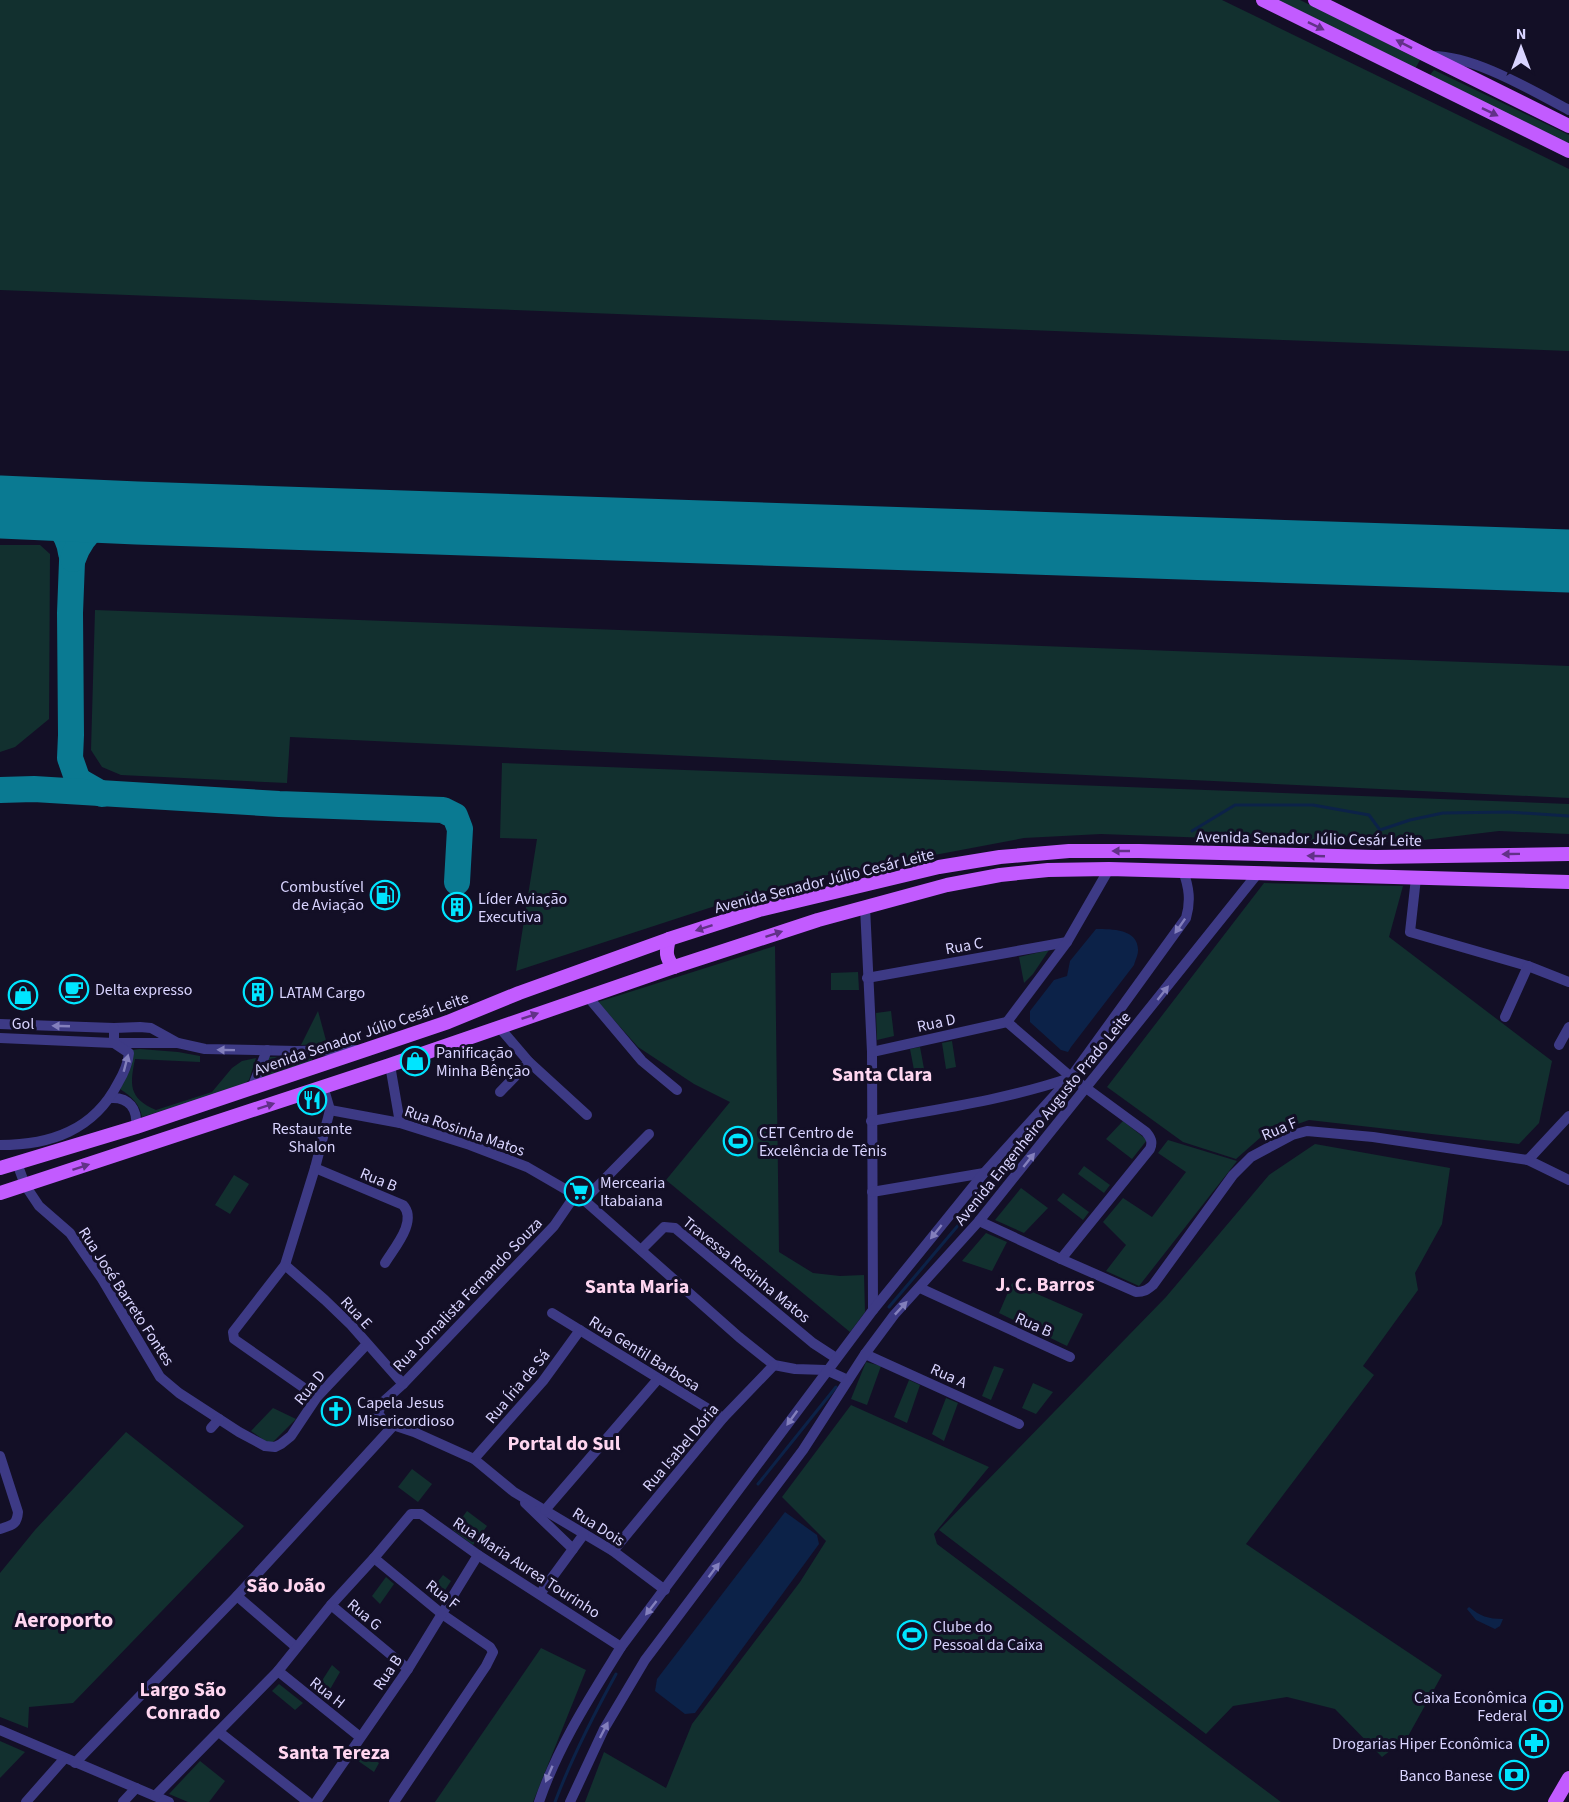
<svg xmlns="http://www.w3.org/2000/svg" width="1569" height="1802" font-family="'Source Sans 3',sans-serif">
<style>
.green{fill:#12302f}
.water{fill:#0c2248}
.lines{fill:none;stroke-linecap:round;stroke-linejoin:round}
.stream{stroke:#0c2248;stroke-width:3}
.taxiway{stroke:#0a7a92;stroke-width:26}
.runway{stroke:#0a7a92;stroke-width:63}
.minor{stroke:#3d3a85;stroke-width:10}
.major{stroke:#c25bff;stroke-width:14}
.oneway{fill:#623188}
.oneway2{fill:#837fbc}
.labels{text-anchor:middle;stroke-width:6;stroke-linejoin:round;paint-order:stroke}
.street-label{font-size:16px;fill:#d9d4ff;stroke:#130f26}
.poi-label{font-size:16px;fill:#d9d4ff;stroke:#130f26;text-anchor:start}
.quarter-label{font-size:20px;font-weight:bold;fill:#ffd6f0;stroke:#130f26}
.district-label{font-size:22px;font-weight:bold;fill:#ffd6f0;stroke:#130f26}
</style>
<rect width="100%" height="100%" fill="#130f26"/>
<g class="green">
<path d="M 0,0 L 1222,0 L 1569,169 L 1569,351 L 0,290 Z"/>
<path d="M 1276,0 L 1300,0 L 1420,60 L 1415,69 Z"/>
<path d="M 1434,70 L 1569,135 L 1569,145 L 1429,76 Z"/>
<path d="M 0,545 L 40,545 L 50,554 L 49,719 L 15,747 L 0,752 Z"/>
<path d="M 95,610 L 1569,666 L 1569,798 L 290,737 L 287,783 L 121,775 L 102,767 L 91,750 Z"/>
<path d="M 502,763 L 1569,804 L 1569,834 L 1499,831 L 1407,842 L 1291,841 L 1101,834 L 1024,838 L 807,879 L 709,908 L 516,971 L 537,839 L 500,838 Z"/>
<path d="M 1264,883 L 1403,886 L 1389,937 L 1552,1061 L 1539,1123 L 1519,1144 L 1309,1120 L 1261,1137 L 1236,1159 L 1183,1142 L 1107,1087 Z"/>
<path d="M 775,946 L 779,1252 L 813,1273 L 840,1276 L 864,1275 L 865,1312 L 850,1332 L 666,1180 L 730,1102 L 694,1084 L 638,1047 L 598,1002 Z"/>
<path d="M 1049,950 L 1033,974 L 1024,983 L 1019,957 Z"/>
<path d="M 858,972 L 859,990 L 831,990 L 831,973 Z"/>
<path d="M 318,1011 L 327,1044 L 301,1045 Z"/>
<path d="M 891,1011 L 894,1036 L 877,1040 L 876,1013 Z"/>
<path d="M 952,1041 L 956,1067 L 946,1069 L 942,1043 Z"/>
<path d="M 920,1047 L 925,1074 L 915,1075 L 910,1049 Z"/>
<path d="M 140,1049 L 178,1052 L 200,1056 L 200,1062 L 135,1059 C 130,1084 128,1098 156,1110 L 212,1092 L 232,1068 L 242,1061 L 256,1058 L 249,1080 L 242,1086 L 142,1117 C 140,1104 131,1096 120,1089 L 131,1068 L 132,1050 Z"/>
<path d="M 309,1056 L 312,1058 L 312,1062 L 260,1079 L 268,1057 Z"/>
<path d="M 1123,1121 L 1147,1140 L 1132,1159 L 1106,1139 Z"/>
<path d="M 1168,1140 L 1237,1161 L 1139,1286 L 1106,1271 L 1126,1245 L 1103,1222 L 1123,1198 L 1152,1217 L 1186,1172 L 1158,1153 Z"/>
<path d="M 1315,1144 L 1450,1168 L 1442,1224 L 1415,1273 L 1418,1290 L 1363,1366 L 1374,1375 L 1246,1544 L 1442,1675 L 1407,1738 L 1382,1757 L 1335,1709 L 1287,1697 L 1233,1706 L 1206,1734 L 939,1530 L 1166,1297 L 1269,1175 Z"/>
<path d="M 1084,1166 L 1110,1185 L 1104,1193 L 1078,1174 Z"/>
<path d="M 234,1175 L 249,1184 L 230,1214 L 215,1205 Z"/>
<path d="M 1021,1188 L 1048,1208 L 1024,1233 L 995,1220 Z"/>
<path d="M 1063,1193 L 1089,1212 L 1083,1220 L 1057,1200 Z"/>
<path d="M 986,1233 L 1007,1242 L 992,1271 L 962,1261 Z"/>
<path d="M 1012,1283 L 1083,1314 L 1067,1346 L 999,1313 Z"/>
<path d="M 866,1362 L 881,1366 L 867,1405 L 851,1399 Z"/>
<path d="M 994,1366 L 1004,1369 L 991,1400 L 982,1396 Z"/>
<path d="M 909,1380 L 920,1385 L 907,1423 L 894,1417 Z"/>
<path d="M 1033,1383 L 1053,1392 L 1036,1414 L 1022,1408 Z"/>
<path d="M 946,1398 L 958,1403 L 944,1441 L 932,1434 Z"/>
<path d="M 851,1405 L 989,1467 L 934,1534 L 937,1544 L 1281,1802 L 585,1802 L 604,1752 L 666,1788 L 692,1724 L 800,1582 L 826,1541 L 782,1497 Z"/>
<path d="M 273,1408 L 296,1419 L 273,1442 L 268,1443 L 251,1431 Z"/>
<path d="M 126,1432 L 244,1526 L 73,1703 L 29,1707 L 28,1728 L 0,1717 L 0,1573 L 35,1530 Z"/>
<path d="M 412,1469 L 432,1484 L 418,1502 L 398,1487 Z"/>
<path d="M 467,1511 L 487,1526 L 473,1545 L 453,1530 Z"/>
<path d="M 443,1575 L 451,1581 L 438,1601 L 429,1593 Z"/>
<path d="M 386,1577 L 394,1584 L 380,1604 L 372,1596 Z"/>
<path d="M 541,1648 L 586,1670 L 533,1802 L 435,1802 Z"/>
<path d="M 332,1665 L 340,1672 L 325,1698 L 316,1690 Z"/>
<path d="M 279,1684 L 303,1703 L 295,1710 L 272,1691 Z"/>
<path d="M 0,1741 L 25,1752 L 0,1778 Z"/>
<path d="M 362,1751 L 379,1763 L 374,1772 L 354,1758 Z"/>
<path d="M 200,1761 L 225,1781 L 209,1802 L 188,1802 L 169,1794 Z"/>
</g>
<g class="water">
<path d="M 1096,929 C 1112,929 1139,929 1138,951 C 1138,955 1135,961 1134,965 L 1071,1047 L 1068,1052 L 1061,1050 L 1030,1022 L 1030,1011 L 1054,980 L 1067,976 L 1070,961 Z"/>
<path d="M 785,1512 L 817,1535 L 819,1544 L 695,1713 L 685,1714 L 655,1691 L 657,1679 Z"/>
<path d="M 1469,1607 C 1480,1616 1488,1619 1503,1619 L 1500,1626 L 1495,1629 L 1476,1620 L 1467,1609 Z"/>
</g>
<g class="lines">
<g class="stream">
<path d="M 1192,831 L 1235,805 L 1313,805 L 1369,815 L 1380,830 L 1410,820 L 1443,813 L 1509,812 L 1569,816"/>
<path d="M 889,1307 L 1066,1098"/>
<path d="M 758,1484 L 836,1387"/>
<path d="M 555,1802 C 572,1757 593,1716 616,1674"/>
</g>
<g class="taxiway">
<path d="M 31,508 C 52,517 68,529 71,553"/>
<path d="M 74,510 L 70,613 L 71,735 L 70,758 L 77,778 L 81,782 L 102,794"/>
<path d="M 73,559 C 84,526 105,519 137,513"/>
<path d="M 0,790 L 34,789 L 279,804 L 443,810 L 455,816 L 460,829 L 457,882"/>
</g>
<path class="runway" d="M 0,507 L 137,513 L 1569,561"/>
<g class="minor">
<path d="M 1431,56 C 1473,55 1531,90 1569,110"/>
<path d="M 1416,878 L 1410,932 L 1528,966 L 1569,982"/>
<path d="M 865,907 L 872,1052 L 873,1310"/>
<path d="M 867,978 L 1067,942"/>
<path d="M 588,997 L 642,1061 L 677,1090"/>
<path d="M 1505,1017 L 1528,966"/>
<path d="M 1007,1022 L 1071,1077 L 1146,1132 C 1151,1138 1153,1142 1150,1149 L 1061,1259"/>
<path d="M 1007,1022 L 1067,942 L 1109,869"/>
<path d="M 0,1024 L 114,1028 L 140,1027 L 151,1028 L 178,1043"/>
<path d="M 499,1027 L 529,1062 L 587,1115"/>
<path d="M 0,1038 L 114,1043 L 178,1043 L 205,1049 L 296,1051 L 356,1050"/>
<path d="M 1559,1045 L 1569,1027"/>
<path d="M 872,1052 L 1007,1022"/>
<path d="M 390,1065 L 400,1123"/>
<path d="M 252,1088 L 267,1050"/>
<path d="M 500,1092 L 529,1062"/>
<path d="M 111,1098 C 129,1097 138,1109 136,1127"/>
<path d="M 330,1110 L 400,1123 L 470,1145 L 527,1167 L 584,1200 L 739,1337 L 774,1365 L 795,1369 L 826,1370 L 848,1380"/>
<path d="M 871,1121 C 938,1109 1005,1100 1070,1078"/>
<path d="M 0,1145 C 51,1145 94,1130 118,1083 C 124,1073 128,1064 129,1053 L 114,1043 L 114,1028"/>
<path d="M 1528,1160 L 1569,1116"/>
<path d="M 17,1163 L 25,1185 L 39,1206 L 70,1233 L 102,1279 L 160,1377 L 179,1393 L 239,1432 L 265,1446 L 275,1447 L 281,1444 L 291,1436 L 317,1397 L 367,1344"/>
<path d="M 315,1168 L 403,1205 C 418,1221 394,1248 385,1263"/>
<path d="M 872,1192 L 984,1173"/>
<path d="M 576,1194 L 554,1226 L 403,1384 L 383,1402 L 378,1413 L 384,1422 L 414,1432 L 474,1459 L 514,1492 L 613,1551 L 665,1590"/>
<path d="M 584,1200 L 649,1134"/>
<path d="M 979,1221 L 1061,1259 L 1136,1292 C 1144,1292 1147,1290 1153,1285 L 1233,1175 L 1251,1157 L 1292,1135 L 1307,1131 L 1373,1137 L 1528,1160 L 1569,1180"/>
<path d="M 641,1250 L 664,1227 L 675,1228 L 813,1343 L 836,1358"/>
<path d="M 285,1265 L 325,1300 L 351,1325 L 403,1384"/>
<path d="M 920,1288 L 1070,1357"/>
<path d="M 552,1313 L 723,1418"/>
<path d="M 865,1354 L 1019,1424"/>
<path d="M 317,1397 L 234,1339 L 233,1332 L 285,1265 L 315,1168 L 330,1110 L 323,1086"/>
<path d="M 211,1428 L 219,1419"/>
<path d="M 0,1456 L 18,1512 C 17,1525 12,1525 0,1529"/>
<path d="M 474,1459 L 543,1381 L 580,1330"/>
<path d="M 525,1503 L 573,1549"/>
<path d="M 545,1510 L 658,1379"/>
<path d="M 613,1551 L 723,1418 L 774,1365"/>
<path d="M 374,1558 L 442,1614 L 490,1647 L 493,1652 L 486,1666 L 394,1802"/>
<path d="M 540,1594 L 584,1534"/>
<path d="M 237,1596 L 296,1647"/>
<path d="M 331,1605 L 408,1669"/>
<path d="M 278,1671 L 360,1737"/>
<path d="M 0,1730 L 169,1802"/>
<path d="M 219,1732 L 308,1802"/>
<path d="M 75,1763 L 237,1596 L 393,1426"/>
<path d="M 155,1796 L 278,1671 L 331,1605 L 374,1558 L 411,1514 L 421,1514 L 478,1555 L 621,1647"/>
<path d="M 26,1802 L 64,1759"/>
<path d="M 123,1802 L 136,1788"/>
<path d="M 316,1802 L 408,1669 L 478,1555"/>
<path d="M 539,1802 C 558,1746 590,1697 621,1647 L 873,1310 L 984,1173 L 1071,1077 L 1186,918 C 1191,901 1189,887 1183,871"/>
<path d="M 570,1802 L 604,1729 L 645,1660 L 803,1450 L 865,1354 L 894,1315 L 979,1221 L 1258,873"/>
</g>
<g class="major">
<path d="M 1263,0 L 1569,151"/>
<path d="M 1315,0 L 1569,126"/>
<path d="M 669,939 C 666,951 665,958 674,967"/>
<path d="M 0,1168 L 136,1127 L 368,1049 L 448,1022 L 519,993 L 669,939 L 759,910 L 939,867 L 1000,857 L 1069,851 L 1139,851 L 1376,857 L 1569,854"/>
<path d="M 0,1193 L 390,1065 L 674,967 L 818,920 L 947,885 L 1000,875 L 1048,870 L 1109,869 L 1569,882"/>
<path d="M 1555,1802 L 1569,1778"/>
</g>
</g>
<defs><path id="oneway-solid" d="M-6-.8H1V-3.2L6.5 0L1 3.2V.8H-6Z" transform="scale(1.5)"/></defs>
<g class="oneway">
<use href="#oneway-solid" transform="translate(1316 26) rotate(26)"/>
<use href="#oneway-solid" transform="translate(1404 44) rotate(-153)"/>
<use href="#oneway-solid" transform="translate(1490 112) rotate(26)"/>
<use href="#oneway-solid" transform="translate(1121 851) rotate(180)"/>
<use href="#oneway-solid" transform="translate(1511 854) rotate(179)"/>
<use href="#oneway-solid" transform="translate(1316 856) rotate(-178)"/>
<use href="#oneway-solid" transform="translate(704 928) rotate(162)"/>
<use href="#oneway-solid" transform="translate(774 934) rotate(-18)"/>
<use href="#oneway-solid" transform="translate(530 1016) rotate(-19)"/>
<use href="#oneway-solid" transform="translate(266 1106) rotate(-18)"/>
<use href="#oneway-solid" transform="translate(81 1167) rotate(-18)"/>
</g>
<g class="oneway2">
<use href="#oneway-solid" transform="translate(1180 926) rotate(125)"/>
<use href="#oneway-solid" transform="translate(1163 993) rotate(-52)"/>
<use href="#oneway-solid" transform="translate(61 1026) rotate(-178)"/>
<use href="#oneway-solid" transform="translate(226 1050) rotate(-179)"/>
<use href="#oneway-solid" transform="translate(126 1063) rotate(-75)"/>
<use href="#oneway-solid" transform="translate(1029 1160) rotate(-51)"/>
<use href="#oneway-solid" transform="translate(936 1232) rotate(129)"/>
<use href="#oneway-solid" transform="translate(901 1308) rotate(-47)"/>
<use href="#oneway-solid" transform="translate(792 1418) rotate(126)"/>
<use href="#oneway-solid" transform="translate(714 1570) rotate(-53)"/>
<use href="#oneway-solid" transform="translate(651 1608) rotate(128)"/>
<use href="#oneway-solid" transform="translate(604 1730) rotate(-63)"/>
<use href="#oneway-solid" transform="translate(549 1774) rotate(113)"/>
</g>
<defs>
<g id="fuel-ring" transform="scale(1.5)"><circle r="9.5" fill="#130f26" stroke="#00e5ff" stroke-width="1.5"/><path d="M-5.5-6h7V0h2V4h1.3V-2.5L3-4.5l.8-.8L6-3V5H2.5V1h-1V6h-7ZM-4.2-4.7v3.2H.2V-4.7Z" fill="#00e5ff"/></g>
<g id="building-ring" transform="scale(1.5)"><circle r="9.5" fill="#130f26" stroke="#00e5ff" stroke-width="1.5"/><path d="M-4-6H4V6H1V3H-1V6H-4ZM-2.5-4.3h1.7v1.8h-1.7ZM.8-4.3h1.7v1.8H.8ZM-2.5-1h1.7V.8h-1.7ZM.8-1h1.7V.8H.8Z" fill="#00e5ff"/></g>
<g id="cafe-ring" transform="scale(1.5)"><circle r="9.5" fill="#130f26" stroke="#00e5ff" stroke-width="1.5"/><path d="M-5.5-4.5H6V0H3Q3 3.5 0 3.5H-2.5Q-5.5 3.5-5.5 0ZM3-3.2v2h1.7v-2ZM-6 4.5H4V6H-6Z" fill="#00e5ff"/></g>
<g id="shop-ring" transform="scale(1.5)"><circle r="9.5" fill="#130f26" stroke="#00e5ff" stroke-width="1.5"/><path d="M-5-2.5h2.3a2.7 3.5 0 0 1 5.4 0H5L5.5 6h-11ZM-1.5-2.5h3a1.5 2.3 0 0 0-3 0Z" fill="#00e5ff"/></g>
<g id="restaurant-ring" transform="scale(1.5)"><circle r="9.5" fill="#130f26" stroke="#00e5ff" stroke-width="1.5"/><path d="M-5-6h1v4h1v-4h1v4h1v-4h1v5L-1.5 .5V6h-2V.5L-5-1ZM5-6V6H3V1.5H1.5Q1.5-4 5-6Z" fill="#00e5ff"/></g>
<g id="stadium-ring" transform="scale(1.5)"><circle r="9.5" fill="#130f26" stroke="#00e5ff" stroke-width="1.5"/><path d="M0-5a6.5 5 0 1 0 0 10a6.5 5 0 1 0 0-10ZM-3.5-1.8h7v3.6h-7Z" fill="#00e5ff"/></g>
<g id="supermarket-ring" transform="scale(1.5)"><circle r="9.5" fill="#130f26" stroke="#00e5ff" stroke-width="1.5"/><path d="M-6-5.5h2.5l.6 2H6L4.5 2H-2.5L-4.4-4H-6ZM-1.5 3.2a1.3 1.3 0 1 0 .1 0ZM3 3.2a1.3 1.3 0 1 0 .1 0Z" fill="#00e5ff"/></g>
<g id="church-ring" transform="scale(1.5)"><circle r="9.5" fill="#130f26" stroke="#00e5ff" stroke-width="1.5"/><path d="M-1.2-6h2.4v3.5h3.3v2.4h-3.3V6h-2.4V-.1h-3.3v-2.4h3.3Z" fill="#00e5ff"/></g>
<g id="bank-ring" transform="scale(1.5)"><circle r="9.5" fill="#130f26" stroke="#00e5ff" stroke-width="1.5"/><path d="M-6-4H6V4H-6ZM0-2.3a2.3 2.3 0 1 0 0 4.6a2.3 2.3 0 1 0 0-4.6Z" fill="#00e5ff"/></g>
<g id="pharmacy-ring" transform="scale(1.5)"><circle r="9.5" fill="#130f26" stroke="#00e5ff" stroke-width="1.5"/><path d="M-2-6h4v4h4v4h-4v4h-4v-4h-4v-4h4Z" fill="#00e5ff"/></g>
</defs>
<g fill-rule="evenodd">
<use href="#fuel-ring" x="385" y="895"/>
<use href="#building-ring" x="457" y="907"/>
<use href="#cafe-ring" x="74" y="989"/>
<use href="#building-ring" x="258" y="992"/>
<use href="#shop-ring" x="23" y="995"/>
<use href="#shop-ring" x="415" y="1061"/>
<use href="#restaurant-ring" x="312" y="1100"/>
<use href="#stadium-ring" x="738" y="1141"/>
<use href="#supermarket-ring" x="579" y="1191"/>
<use href="#church-ring" x="336" y="1411"/>
<use href="#stadium-ring" x="912" y="1635"/>
<use href="#bank-ring" x="1548" y="1706"/>
<use href="#pharmacy-ring" x="1534" y="1743"/>
<use href="#bank-ring" x="1514" y="1775"/>
</g>
<g class="labels">
<g class="street-label">
<text transform="translate(1309 838) rotate(1)" y="6">Avenida Senador Júlio Cesár Leite</text>
<text transform="translate(824 880) rotate(-14)" y="6">Avenida Senador Júlio Cesár Leite</text>
<text transform="translate(964 945) rotate(-10)" y="6">Rua C</text>
<text transform="translate(936 1022) rotate(-12)" y="6">Rua D</text>
<text transform="translate(361 1033) rotate(-19)" y="6">Avenida Senador Júlio Cesár Leite</text>
<text transform="translate(1042 1118) rotate(-51)" y="6">Avenida Engenheiro Augusto Prado Leite</text>
<text transform="translate(1279 1128) rotate(-23)" y="6">Rua F</text>
<text transform="translate(465 1130) rotate(19)" y="6">Rua Rosinha Matos</text>
<text transform="translate(379 1179) rotate(22)" y="6">Rua B</text>
<text transform="translate(747 1269) rotate(39)" y="6">Travessa Rosinha Matos</text>
<text transform="translate(467 1294) rotate(-46)" y="6">Rua Jornalista Fernando Souza</text>
<text transform="translate(127 1296) rotate(57)" y="6">Rua José Barreto Fontes</text>
<text transform="translate(357 1312) rotate(47)" y="6">Rua E</text>
<text transform="translate(1034 1324) rotate(24)" y="6">Rua B</text>
<text transform="translate(645 1353) rotate(32)" y="6">Rua Gentil Barbosa</text>
<text transform="translate(949 1375) rotate(24)" y="6">Rua A</text>
<text transform="translate(517 1386) rotate(-50)" y="6">Rua Íria de Sá</text>
<text transform="translate(309 1387) rotate(-51)" y="6">Rua D</text>
<text transform="translate(680 1447) rotate(-50)" y="6">Rua Isabel Dória</text>
<text transform="translate(599 1526) rotate(32)" y="6">Rua Dois</text>
<text transform="translate(527 1567) rotate(33)" y="6">Rua Maria Aurea Tourinho</text>
<text transform="translate(443 1594) rotate(38)" y="6">Rua F</text>
<text transform="translate(365 1614) rotate(40)" y="6">Rua G</text>
<text transform="translate(387 1672) rotate(-56)" y="6">Rua B</text>
<text transform="translate(328 1692) rotate(38)" y="6">Rua H</text>
</g>
<g class="poi-label">
<text x="364" y="892" text-anchor="end">Combustível<tspan x="364" dy="18">de Aviação</tspan></text>
<text x="478" y="904">Líder Aviação<tspan x="478" dy="18">Executiva</tspan></text>
<text x="95" y="995">Delta expresso</text>
<text x="279" y="998">LATAM Cargo</text>
<text x="23" y="1029" text-anchor="middle">Gol</text>
<text x="436" y="1058">Panificação<tspan x="436" dy="18">Minha Bênção</tspan></text>
<text x="312" y="1134" text-anchor="middle">Restaurante<tspan x="312" dy="18">Shalon</tspan></text>
<text x="759" y="1138">CET Centro de<tspan x="759" dy="18">Excelência de Tênis</tspan></text>
<text x="600" y="1188">Mercearia<tspan x="600" dy="18">Itabaiana</tspan></text>
<text x="357" y="1408">Capela Jesus<tspan x="357" dy="18">Misericordioso</tspan></text>
<text x="933" y="1632">Clube do<tspan x="933" dy="18">Pessoal da Caixa</tspan></text>
<text x="1527" y="1703" text-anchor="end">Caixa Econômica<tspan x="1527" dy="18">Federal</tspan></text>
<text x="1513" y="1749" text-anchor="end">Drogarias Hiper Econômica</text>
<text x="1493" y="1781" text-anchor="end">Banco Banese</text>
</g>
<g class="quarter-label">
<text x="882" y="1081">Santa Clara</text>
<text x="1045" y="1291">J. C. Barros</text>
<text x="637" y="1293">Santa Maria</text>
<text x="564" y="1450">Portal do Sul</text>
<text x="286" y="1592">São João</text>
<text x="183" y="1696">Largo São<tspan x="183" dy="23">Conrado</tspan></text>
<text x="334" y="1759">Santa Tereza</text>
</g>
<g class="district-label">
<text x="64" y="1627">Aeroporto</text>
</g>
</g>
<g transform="translate(1521 48)" stroke="#130f26" stroke-width="4.5" paint-order="stroke">
<path d="M0-4.5L10 22L0 15L-10 22Z" fill="#d9d4ff"/>
<text y="-9" font-size="16" font-weight="bold" text-anchor="middle" fill="#d9d4ff">N</text>
</g>
</svg>
